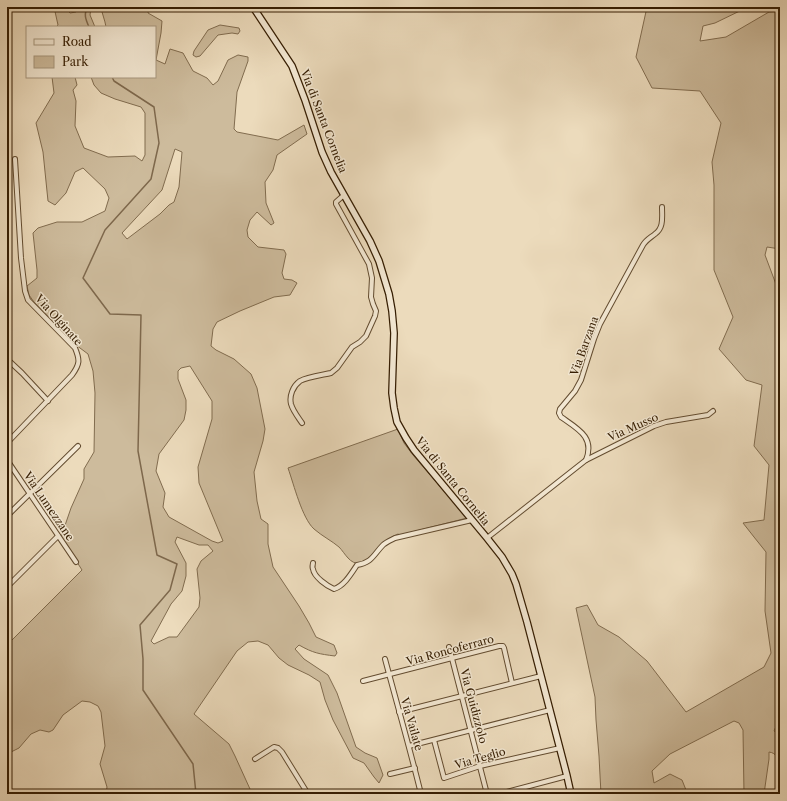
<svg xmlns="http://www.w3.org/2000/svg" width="787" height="801" font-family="'Libre Caslon Text',serif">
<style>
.green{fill:#cdbb9c;stroke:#816c4f;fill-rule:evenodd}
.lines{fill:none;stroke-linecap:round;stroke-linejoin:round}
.stream{stroke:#7e684c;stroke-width:1.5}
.street-casing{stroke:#634c30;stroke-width:6}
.secondary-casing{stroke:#351d02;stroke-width:8}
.street{stroke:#f3e8d3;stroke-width:4}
.secondary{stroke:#f3e8d3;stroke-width:5.5}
.labels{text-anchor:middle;stroke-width:3;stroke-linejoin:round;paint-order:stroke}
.street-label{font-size:11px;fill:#351d02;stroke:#f3e8d3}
</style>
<rect width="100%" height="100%" fill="#ecdbbc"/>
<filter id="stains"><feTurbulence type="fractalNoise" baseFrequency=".005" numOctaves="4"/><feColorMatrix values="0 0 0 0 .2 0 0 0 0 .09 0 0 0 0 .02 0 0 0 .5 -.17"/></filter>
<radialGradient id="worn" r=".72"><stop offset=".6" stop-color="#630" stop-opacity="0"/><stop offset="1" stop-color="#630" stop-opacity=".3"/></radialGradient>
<g class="green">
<path d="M 54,7 L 65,7 L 70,13 L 76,12 L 78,7 L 91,7 L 90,15 L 95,27 L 56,27 L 58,25 Z"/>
<path d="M 101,7 L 149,7 L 148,13 L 162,21 L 161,33 L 156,60 L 165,64 L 170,49 L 183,53 L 193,71 L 207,78 L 213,85 L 218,81 L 228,60 L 238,55 L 248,57 L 248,61 L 237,92 L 234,129 L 237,132 L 278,140 L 304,125 L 307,134 L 277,155 L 273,170 L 265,182 L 266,203 L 274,223 L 271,225 L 257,212 L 250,220 L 247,230 L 248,237 L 258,247 L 284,250 L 286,254 L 282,273 L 284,279 L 292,280 L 297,283 L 290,295 L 274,297 L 240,311 L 217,322 L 213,329 L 211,346 L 216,350 L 234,359 L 251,374 L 257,388 L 265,429 L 263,441 L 254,472 L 257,501 L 261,519 L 268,524 L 268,544 L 273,567 L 299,606 L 309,623 L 316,637 L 334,645 L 337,653 L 335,656 C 319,654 313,653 299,645 L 295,649 L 304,659 L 328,675 L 337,693 L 356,747 L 365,753 L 377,758 L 383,775 L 379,783 L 374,777 L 364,763 L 353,758 L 333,720 L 325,700 L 320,682 L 309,675 L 288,665 L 279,658 L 268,645 L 258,641 L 248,642 L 237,651 L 194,714 L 229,744 L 235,756 L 250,789 L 251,794 L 106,794 L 107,787 L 100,764 L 105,746 L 101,712 L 98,706 L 90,702 L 82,701 L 63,715 L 53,730 L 49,732 L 40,730 L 31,734 L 19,748 L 7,754 L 7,645 L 82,570 L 61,537 L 71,508 L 84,479 L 84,469 L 94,452 L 95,393 L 93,371 L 88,354 L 76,345 L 34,302 L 29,295 L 27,286 L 37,278 L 37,270 L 33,233 L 38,228 L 57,222 L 82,222 L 105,211 L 109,198 L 105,189 L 83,168 L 75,172 L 66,193 L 55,205 L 48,201 L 43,152 L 36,123 L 54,93 L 52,77 L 75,77 L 77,85 L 73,90 L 76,101 L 75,126 L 84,148 L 108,157 L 135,156 L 142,161 L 145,155 L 145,113 L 141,107 L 115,99 L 101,93 L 94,85 L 91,77 L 155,77 L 155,27 L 106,27 C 105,20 102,14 101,7 ZM 175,149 L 182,152 L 179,187 L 174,202 L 169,205 L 160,214 L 127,239 L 122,233 L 162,190 ZM 190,366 L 212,401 L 212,419 L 198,467 L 199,483 L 223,541 L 218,543 L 212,541 L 169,517 L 163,507 L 165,493 L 156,471 L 159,454 L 184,420 L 186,410 L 186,400 L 178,379 L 178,371 L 181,368 ZM 177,537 L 199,545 L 208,545 L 213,551 L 201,561 L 197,569 L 200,598 L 199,607 L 177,637 L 169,637 L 154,644 L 151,641 L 171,604 L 182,591 L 186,576 L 186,563 L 175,542 Z"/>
<path d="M 647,7 L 748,7 L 715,23 L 703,26 L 700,41 L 726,37 L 769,12 L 780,11 L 780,249 L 767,247 L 765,255 L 780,295 L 780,717 L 774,731 L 780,735 L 780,767 C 778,759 777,753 769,752 L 769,759 L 764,794 L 744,794 L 743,730 L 739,723 L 734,721 L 670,754 L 652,771 L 654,783 L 670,774 L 682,780 L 686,790 L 676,794 L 601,794 L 599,756 L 596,720 L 595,697 L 576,608 L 587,605 L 598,625 L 619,637 L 647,661 L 686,712 L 764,667 L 771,653 L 765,611 L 766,552 L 754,537 L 743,523 L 764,520 L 769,465 L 754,446 L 762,385 L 746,380 L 719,349 L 733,317 L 714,270 L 714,185 L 712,162 L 721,123 L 700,91 L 652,88 L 636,57 Z"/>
<path d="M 220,25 L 239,28 L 240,31 L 238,34 L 232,33 L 218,35 L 200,56 L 196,57 L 193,55 L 194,51 L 208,30 Z"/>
<path d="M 398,429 L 404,443 L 413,455 L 467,518 L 400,535 L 398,534 C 392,537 387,539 383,543 C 375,550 370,561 360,563 C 350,565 345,553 339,547 C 332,541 322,536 314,529 C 302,518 294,485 288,468 Z"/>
</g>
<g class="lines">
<g class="stream">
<path d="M 88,7 C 83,14 86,20 89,27"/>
<path d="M 112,77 L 114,81 L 154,107 L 159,143 L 151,179 L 105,230 L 83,278 L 110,314 L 141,315 L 138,451 L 157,555 L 177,564 L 170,590 L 140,625 L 143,659 L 143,690 L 193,764 L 196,794"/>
</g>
<g class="street-casing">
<g id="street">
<path d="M 7,359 L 22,373 L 48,401"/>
<path d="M 302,423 C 298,417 293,411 291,404 C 289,396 293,386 300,381 C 307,377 322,375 331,373 L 337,368 L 352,347 L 360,342 L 366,336 L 375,316 L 376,311 L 373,304 L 371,297 L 372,278 L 369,264 L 336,204 L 336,202 L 344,195"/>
<path d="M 7,443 L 72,375 C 80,364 80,360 75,348 L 28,300 L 25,291 L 21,258 L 15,159"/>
<path d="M 7,460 L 76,562"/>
<path d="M 586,460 L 654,426 L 666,422 L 708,415 L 713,411"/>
<path d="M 7,516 L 78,446"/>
<path d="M 487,538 L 586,460 C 595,437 578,429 561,417 L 559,413 L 560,409 L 575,391 L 581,380 L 594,339 L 600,324 L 643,245 C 646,240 650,238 655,234 C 664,228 662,217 662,207"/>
<path d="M 313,563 C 313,563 312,568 313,569 C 314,577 327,586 334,589 C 344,586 351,574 357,565 C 372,563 374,554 383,545 C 386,542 391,540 395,538 L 472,520"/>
<path d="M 7,587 L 58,536"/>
<path d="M 449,647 L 487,794"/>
<path d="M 385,659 C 397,704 410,749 421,794"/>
<path d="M 363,681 L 452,658 L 499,646 L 503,646 L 504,648 L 512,683"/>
<path d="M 399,712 L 541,676"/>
<path d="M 434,740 L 444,778 L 480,766 L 560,748"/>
<path d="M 409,746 L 550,710"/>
<path d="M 255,759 L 274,747 L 278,748 L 282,752 L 308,794"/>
<path d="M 390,774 L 415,768"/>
<path d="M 499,794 L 567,776"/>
</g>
</g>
<g class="secondary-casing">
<path id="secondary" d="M 253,7 L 292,66 L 305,100 L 322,152 L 331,172 L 370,241 L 379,261 L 389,294 L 392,311 L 394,333 L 392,393 L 394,408 L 397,422 L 406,438 L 414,450 L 487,538 L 502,557 L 512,574 L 516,584 L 527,622 L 567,776 L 571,794"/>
</g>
<use href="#street" class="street"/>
<use href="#secondary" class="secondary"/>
</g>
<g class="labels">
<g class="street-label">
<text transform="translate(324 121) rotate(69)" y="4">Via di Santa Cornelia</text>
<text transform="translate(59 320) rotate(48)" y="4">Via Olginate</text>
<text transform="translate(584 346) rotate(-70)" y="4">Via Barzana</text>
<text transform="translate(633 427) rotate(-24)" y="4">Via Musso</text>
<text transform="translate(453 481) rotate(51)" y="4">Via di Santa Cornelia</text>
<text transform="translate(49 506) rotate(56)" y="4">Via Lumezzane</text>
<text transform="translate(450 650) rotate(-15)" y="4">Via Roncoferraro</text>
<text transform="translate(474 706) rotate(75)" y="4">Via Guidizzolo</text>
<text transform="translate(412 724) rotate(74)" y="4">Via Vailate</text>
<text transform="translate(480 758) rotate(-16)" y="4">Via Teglio</text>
</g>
</g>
<rect width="787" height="801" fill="none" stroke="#ecdbbc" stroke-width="24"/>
<rect x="8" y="8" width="771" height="785" fill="none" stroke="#351d02" stroke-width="2"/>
<rect x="12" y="12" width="763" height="777" fill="none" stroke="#351d02"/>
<rect x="26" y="26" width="130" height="52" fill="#f3e8d3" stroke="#a7977f"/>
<rect x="34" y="39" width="20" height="6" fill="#f3e8d3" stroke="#a7977f"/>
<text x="62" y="46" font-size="12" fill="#351d02">Road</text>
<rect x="34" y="56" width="20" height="12" fill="#cdbb9c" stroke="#a7977f"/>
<text x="62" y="66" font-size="12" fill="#351d02">Park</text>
<rect width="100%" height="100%" filter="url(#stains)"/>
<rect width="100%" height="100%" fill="url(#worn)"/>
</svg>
